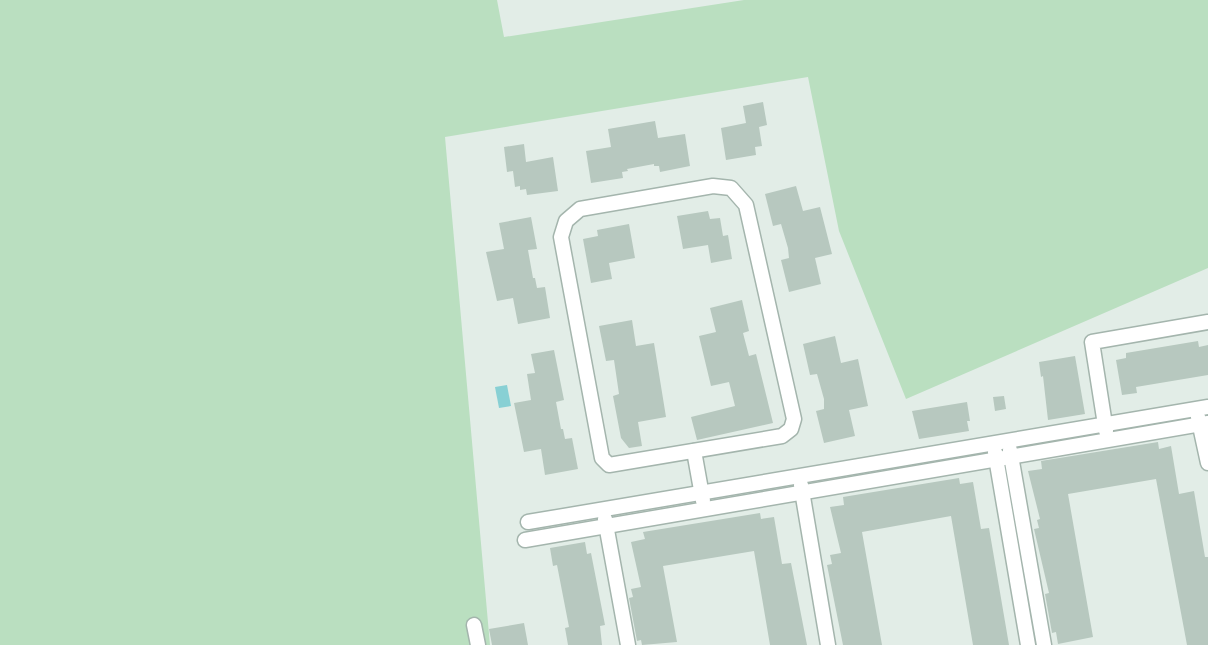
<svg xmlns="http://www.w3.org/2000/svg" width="1208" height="645" font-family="Poppins,sans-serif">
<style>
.green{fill:#badfc0}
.water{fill:#88d0d4}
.building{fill:#b7c8bf}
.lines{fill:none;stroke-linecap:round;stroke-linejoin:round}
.street-casing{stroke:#a4b5ad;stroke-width:17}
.street{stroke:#fff;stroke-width:14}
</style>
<rect width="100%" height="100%" fill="#e2ede7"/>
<path class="green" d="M 0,0 L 497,0 L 504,37 L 744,0 L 1208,0 L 1208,268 L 906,399 L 839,231 L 808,77 L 445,137 L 490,645 L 0,645 Z"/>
<path class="water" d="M 507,385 L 511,406 L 499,408 L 495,387 Z"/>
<g class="building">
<path d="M 763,102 L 767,125 L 759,127 L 762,146 L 755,147 L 756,155 L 726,160 L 721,128 L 746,123 L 743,106 Z"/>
<path d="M 655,121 L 658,138 L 685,134 L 690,166 L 660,172 L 659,166 L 654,166 L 654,164 L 627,169 L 628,171 L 622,172 L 623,178 L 591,183 L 586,151 L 611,147 L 608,129 Z"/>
<path d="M 524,144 L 526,162 L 553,157 L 558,191 L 527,195 L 526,189 L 520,190 L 520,186 L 515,187 L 513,171 L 507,172 L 504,147 Z"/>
<path d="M 796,186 L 803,211 L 820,207 L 832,254 L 815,258 L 821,284 L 789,292 L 781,260 L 789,258 L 788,248 L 781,224 L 773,226 L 765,194 Z"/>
<path d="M 708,211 L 710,219 L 720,218 L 723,236 L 728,235 L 732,259 L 711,263 L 708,245 L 683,249 L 677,216 Z"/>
<path d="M 531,217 L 537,249 L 528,250 L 533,278 L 535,278 L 537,288 L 545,287 L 550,318 L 518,324 L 513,298 L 497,301 L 486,252 L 504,249 L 499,223 Z"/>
<path d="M 629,224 L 635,258 L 609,263 L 612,279 L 591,283 L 583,239 L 598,236 L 597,230 Z"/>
<path d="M 742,300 L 749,331 L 743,333 L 749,356 L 756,354 L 773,423 L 697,440 L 691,417 L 735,406 L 729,382 L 711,386 L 699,336 L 716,332 L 710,308 Z"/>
<path d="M 632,320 L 636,346 L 654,343 L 666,417 L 638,422 L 642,446 L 629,448 L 621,438 L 613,396 L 619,394 L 614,360 L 606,361 L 599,326 Z"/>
<path d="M 835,336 L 841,363 L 858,359 L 868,406 L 849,410 L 855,436 L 824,443 L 816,411 L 824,409 L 824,399 L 817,374 L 810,375 L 803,344 Z"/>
<path d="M 1198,341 L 1199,347 L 1208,345 L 1208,375 L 1136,387 L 1137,393 L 1122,395 L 1116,360 L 1126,358 L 1126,353 Z"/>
<path d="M 554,350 L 564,400 L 556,402 L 561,429 L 563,429 L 565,439 L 572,438 L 578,469 L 545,475 L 541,449 L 524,452 L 514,403 L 531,400 L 527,374 L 535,373 L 531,354 Z"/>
<path d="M 1075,356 L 1085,414 L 1048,420 L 1043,376 L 1041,377 L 1039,362 Z"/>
<path d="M 1004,396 L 1006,409 L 995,411 L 993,397 Z"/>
<path d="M 967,402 L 970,421 L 967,421 L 969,431 L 919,439 L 912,411 Z"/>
<path d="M 1158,442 L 1159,449 L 1171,446 L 1179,494 L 1194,491 L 1205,557 L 1208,557 L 1208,645 L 1187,645 L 1156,479 L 1068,494 L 1093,637 L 1058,644 L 1056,632 L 1052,633 L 1045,594 L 1049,593 L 1034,529 L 1039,528 L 1037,520 L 1040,519 L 1028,471 L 1042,469 L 1041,461 Z"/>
<path d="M 959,478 L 960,484 L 973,482 L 981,529 L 989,528 L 1009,645 L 973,645 L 951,516 L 862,532 L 882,645 L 843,645 L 827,565 L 832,564 L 830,555 L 841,553 L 830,507 L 844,505 L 843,497 Z"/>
<path d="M 760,513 L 761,519 L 774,517 L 782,564 L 791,563 L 807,645 L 770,645 L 754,551 L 663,566 L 677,642 L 642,645 L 641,640 L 637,641 L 629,598 L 633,597 L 631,589 L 641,587 L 631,542 L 645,539 L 643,532 Z"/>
<path d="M 585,542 L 587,554 L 591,553 L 605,625 L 600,626 L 602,645 L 568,645 L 565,628 L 569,627 L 557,565 L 553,566 L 550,548 Z"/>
<path d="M 524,623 L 528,645 L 492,645 L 489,629 Z"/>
</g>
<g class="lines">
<g class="street-casing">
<g id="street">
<path d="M 713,186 L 731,188 L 746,205 L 794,419 L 791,429 L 782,436 L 609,465 L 602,458 L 561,237 L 566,221 L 580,209 Z"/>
<path d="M 1198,417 L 1208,463"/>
<path d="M 1106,431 L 1092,342 L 1208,322"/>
<path d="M 1010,450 L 1044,645"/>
<path d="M 694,451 L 703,501"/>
<path d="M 995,452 L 1028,645"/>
<path d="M 801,485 L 828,645"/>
<path d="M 605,519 L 628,645"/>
<path d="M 528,522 L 1208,407"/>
<path d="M 525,540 L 1208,423"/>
<path d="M 474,625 L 478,645"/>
</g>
</g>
<use href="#street" class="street"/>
</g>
</svg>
